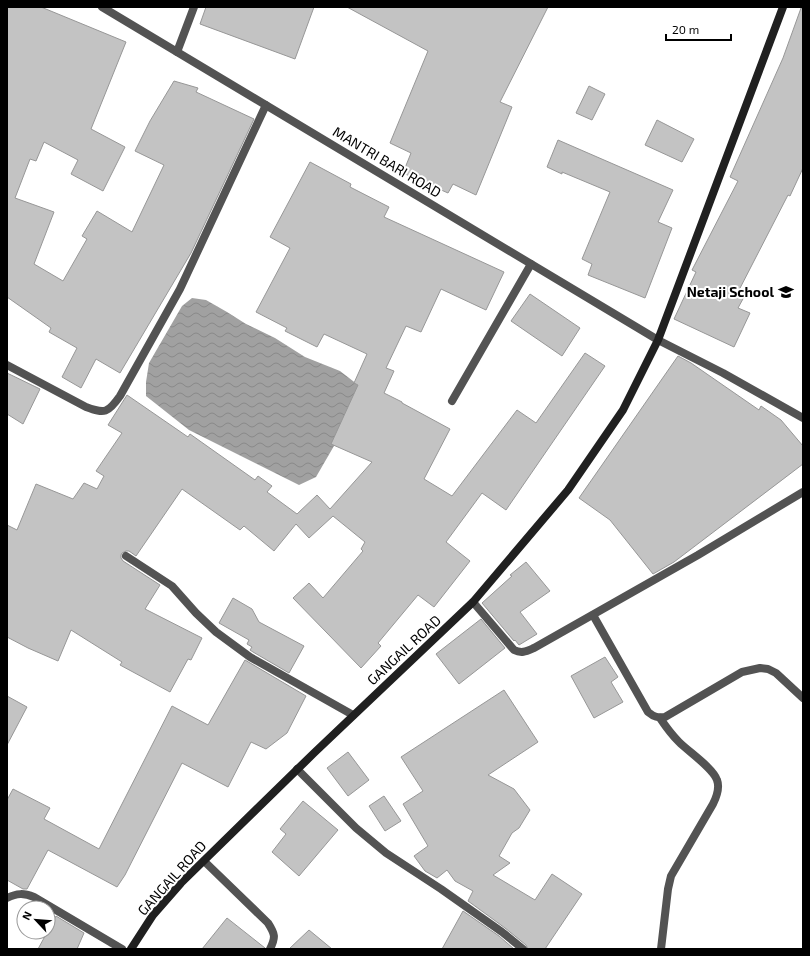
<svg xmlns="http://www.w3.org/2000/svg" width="810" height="956" font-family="'Exo 2',sans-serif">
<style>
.water{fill:url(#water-waves)}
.building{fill:#c3c3c3;stroke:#979797}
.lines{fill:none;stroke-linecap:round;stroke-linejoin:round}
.street{stroke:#535353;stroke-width:8}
.secondary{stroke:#202020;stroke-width:8}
.labels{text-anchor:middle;stroke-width:4;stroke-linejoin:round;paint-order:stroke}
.street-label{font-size:14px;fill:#000;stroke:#fff}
.poi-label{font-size:14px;font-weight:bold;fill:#000;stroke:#fff;text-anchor:end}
</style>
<defs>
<pattern id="water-waves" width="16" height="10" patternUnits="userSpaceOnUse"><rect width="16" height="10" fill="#a1a1a1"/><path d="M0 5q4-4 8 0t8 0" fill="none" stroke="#898989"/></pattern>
</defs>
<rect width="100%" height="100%" fill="#fff"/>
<path class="water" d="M 192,298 L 206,300 L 227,312 L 246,324 L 275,338 L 305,357 L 340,371 L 362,388 L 338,439 L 316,477 L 299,485 L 189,430 L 146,396 L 146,382 L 149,363 L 182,306 Z"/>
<g class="building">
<path d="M 7,7 L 41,7 L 126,42 L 91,129 L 125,147 L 103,191 L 71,174 L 78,160 L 44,142 L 36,161 L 30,159 L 15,198 L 54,212 L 34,264 L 63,281 L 87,239 L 82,236 L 97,211 L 132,232 L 164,165 L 135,151 L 150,121 L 174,81 L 198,88 L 196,92 L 254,119 L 191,253 L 120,373 L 96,359 L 81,388 L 62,377 L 77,348 L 49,332 L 51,328 L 7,297 Z"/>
<path d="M 206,7 L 314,7 L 295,59 L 200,24 Z"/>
<path d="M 347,7 L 548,7 L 500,102 L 512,107 L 476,195 L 453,184 L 448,193 L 403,173 L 411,153 L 390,143 L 428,51 Z"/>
<path d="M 801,8 L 803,9 L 803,168 L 790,196 L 788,195 L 737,294 L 744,297 L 738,308 L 750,313 L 734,347 L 674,319 L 696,272 L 692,270 L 738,181 L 730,177 L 783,58 Z"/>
<path d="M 589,86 L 605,94 L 592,120 L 576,113 Z"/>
<path d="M 657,120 L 694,139 L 682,162 L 645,145 Z"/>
<path d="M 558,140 L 673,190 L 658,222 L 672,228 L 645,298 L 588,275 L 592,264 L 582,259 L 610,192 L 562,172 L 562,174 L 547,167 Z"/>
<path d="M 310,162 L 351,184 L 350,187 L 389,207 L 384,217 L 504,272 L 486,310 L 441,289 L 421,332 L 406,326 L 386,368 L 394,371 L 384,393 L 402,402 L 402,403 L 450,429 L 424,479 L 452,496 L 517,410 L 536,423 L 585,353 L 605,366 L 506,510 L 482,493 L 446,542 L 470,561 L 434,607 L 418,595 L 378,643 L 381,646 L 361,668 L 293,598 L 309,583 L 323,598 L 363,551 L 361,549 L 365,542 L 333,516 L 309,538 L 296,524 L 274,551 L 244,526 L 240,530 L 182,489 L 136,556 L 129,551 L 126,551 L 122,553 L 121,555 L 121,558 L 123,561 L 160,585 L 145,609 L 202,638 L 191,660 L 188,659 L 170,692 L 120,665 L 122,662 L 71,630 L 58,661 L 28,648 L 7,637 L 7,525 L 17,530 L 36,484 L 73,499 L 84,483 L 97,489 L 104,476 L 96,471 L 122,433 L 108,425 L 127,395 L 188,437 L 190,434 L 255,480 L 258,476 L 272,486 L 267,492 L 297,514 L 317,495 L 330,509 L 372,462 L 331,444 L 358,385 L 354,383 L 367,354 L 324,334 L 317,347 L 285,331 L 287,328 L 256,312 L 290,248 L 270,237 Z"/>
<path d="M 530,294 L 580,328 L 562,356 L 511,321 Z"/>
<path d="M 678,356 L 691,363 L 759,410 L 761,406 L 781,420 L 803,446 L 803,464 L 674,562 L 653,574 L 610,520 L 579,498 Z"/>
<path d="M 7,373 L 40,389 L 23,424 L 7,414 Z"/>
<path d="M 526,562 L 550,591 L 520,612 L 537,634 L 519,645 L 515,640 L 514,641 L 482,603 L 512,576 L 510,575 Z"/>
<path d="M 233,598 L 252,609 L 259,622 L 304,646 L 289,673 L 253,652 L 250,650 L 252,647 L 247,644 L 249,640 L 219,623 Z"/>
<path d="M 481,619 L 505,648 L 459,684 L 436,654 Z"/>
<path d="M 605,657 L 618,677 L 611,682 L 623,702 L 594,718 L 571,676 Z"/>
<path d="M 245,660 L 306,696 L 287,733 L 266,749 L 251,742 L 228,787 L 182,763 L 125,875 L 117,887 L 48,850 L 27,889 L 23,889 L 7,880 L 7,800 L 13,789 L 50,808 L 44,819 L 99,849 L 172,706 L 208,725 Z"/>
<path d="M 504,690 L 538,742 L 488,775 L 514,789 L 530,810 L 519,828 L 512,833 L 499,856 L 510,863 L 493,875 L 535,900 L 552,874 L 582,894 L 545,949 L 528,949 L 526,945 L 505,928 L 468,901 L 473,891 L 455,881 L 447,870 L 437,878 L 425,871 L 414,856 L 428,846 L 403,804 L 423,791 L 401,757 Z"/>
<path d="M 7,696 L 27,707 L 7,745 Z"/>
<path d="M 348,752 L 369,780 L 348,796 L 327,768 Z"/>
<path d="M 384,796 L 401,821 L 385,831 L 369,806 Z"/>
<path d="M 303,801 L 338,830 L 299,876 L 272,852 L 286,834 L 280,829 Z"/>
<path d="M 463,911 L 499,936 L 514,949 L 442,949 Z"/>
<path d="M 56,916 L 84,933 L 77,949 L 38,949 Z"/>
<path d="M 227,918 L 265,948 L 265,949 L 202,949 Z"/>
<path d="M 309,930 L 332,949 L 289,949 Z"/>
</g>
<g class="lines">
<g class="street">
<path d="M 102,7 L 658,340 L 723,373 L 803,418"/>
<path d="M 177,52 L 194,7"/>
<path d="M 7,365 L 86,407 C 105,414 108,413 120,396 L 180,289 L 266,105"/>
<path d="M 452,401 L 531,264"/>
<path d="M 126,556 L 172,586 L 196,613 L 216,632 L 250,657 L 353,715"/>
<path d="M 473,602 L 514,650 C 522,654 527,651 534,648 L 698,555 L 803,492"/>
<path d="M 593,615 L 648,712 C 654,717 658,718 665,717 L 742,672 L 760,668 L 768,669 L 776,673 L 803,698"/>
<path d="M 660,718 C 666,727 672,735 679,742 C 689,752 713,768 717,780 C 720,788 717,796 713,804 L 671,876 L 668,889 L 661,949"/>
<path d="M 297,769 L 356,828 L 386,853 L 441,889 L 502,932 L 523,949"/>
<path d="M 204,861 L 268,923 C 275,934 276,937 270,949"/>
<path d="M 7,898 C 17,893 24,893 34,897 L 122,949"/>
</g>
<path class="secondary" d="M 131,949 L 153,915 L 181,883 L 314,753 L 473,602 L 568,490 L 623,410 L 658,340 L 783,7"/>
</g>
<defs>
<g id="school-bare" transform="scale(1.2)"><path d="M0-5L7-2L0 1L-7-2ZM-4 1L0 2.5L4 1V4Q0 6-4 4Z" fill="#000" stroke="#fff" stroke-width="2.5" paint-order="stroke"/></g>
</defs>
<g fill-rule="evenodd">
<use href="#school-bare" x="786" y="292"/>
</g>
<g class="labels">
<g class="street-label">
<text transform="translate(387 162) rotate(31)" y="5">MANTRI BARI ROAD</text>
<text transform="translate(404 650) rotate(-43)" y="5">GANGAIL ROAD</text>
<text transform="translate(172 878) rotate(-48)" y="5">GANGAIL ROAD</text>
</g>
<g class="poi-label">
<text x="774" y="297">Netaji School</text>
</g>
</g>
<rect width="810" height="956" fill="none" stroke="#000000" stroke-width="16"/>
<g transform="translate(36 920) rotate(296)"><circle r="19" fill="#ffffff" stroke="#999999"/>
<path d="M0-3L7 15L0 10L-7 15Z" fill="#000000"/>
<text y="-6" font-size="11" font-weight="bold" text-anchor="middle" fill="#000000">N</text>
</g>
<path d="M666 34v6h65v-6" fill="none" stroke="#000000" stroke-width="2"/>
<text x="672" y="34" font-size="12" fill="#000000" stroke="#ffffff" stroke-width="3" paint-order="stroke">20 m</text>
</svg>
